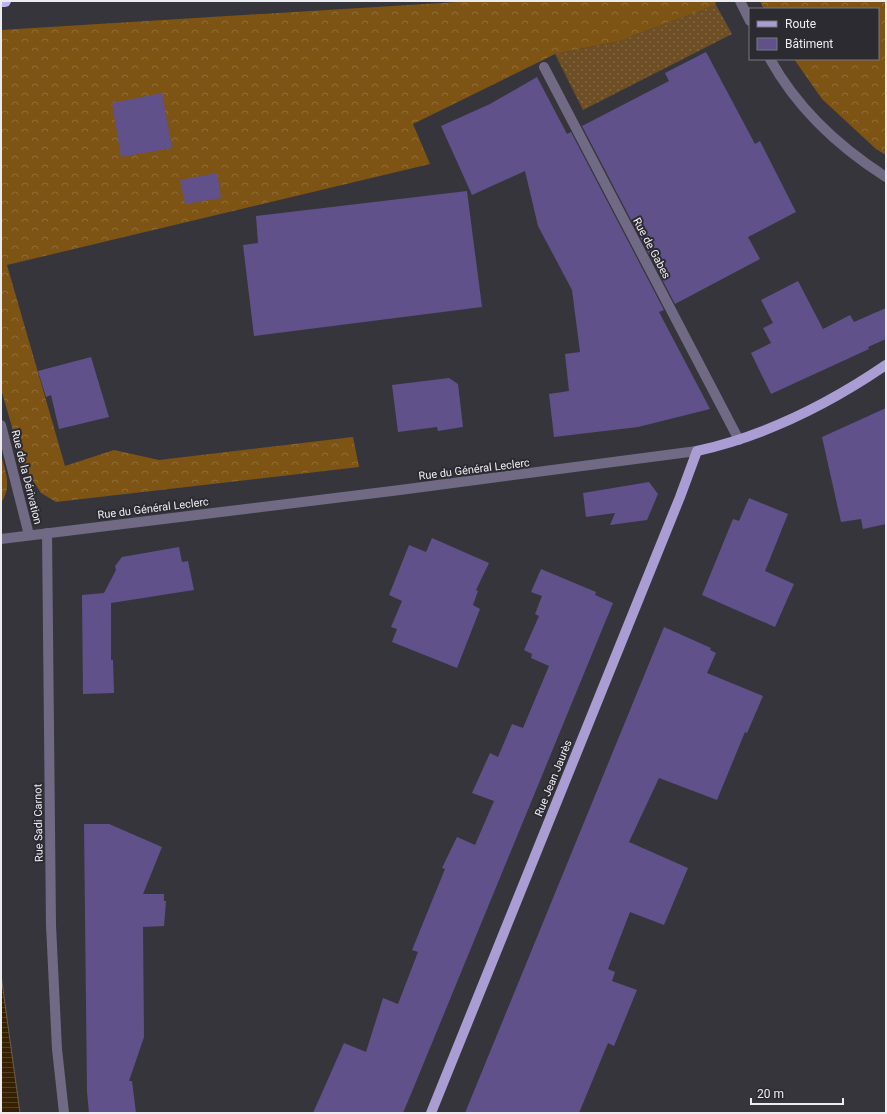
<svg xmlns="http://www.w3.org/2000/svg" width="887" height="1114" font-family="Roboto,sans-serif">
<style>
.grass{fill:url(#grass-dots)}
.forest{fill:url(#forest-crowns)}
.water{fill:url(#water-rules);stroke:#6d5d49}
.building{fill:#60518b}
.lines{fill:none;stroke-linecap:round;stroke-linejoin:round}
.minor{stroke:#706a85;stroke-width:10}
.major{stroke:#a99dd4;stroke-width:10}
.highway{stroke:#c0b1f3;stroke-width:12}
.labels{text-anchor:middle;stroke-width:4;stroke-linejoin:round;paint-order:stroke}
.street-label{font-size:11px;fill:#ecebf0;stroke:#2c2b32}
</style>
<defs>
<pattern id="grass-dots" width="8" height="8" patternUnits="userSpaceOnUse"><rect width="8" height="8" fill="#6d4e25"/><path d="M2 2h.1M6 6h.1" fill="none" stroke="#826845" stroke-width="1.8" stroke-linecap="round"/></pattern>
<pattern id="forest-crowns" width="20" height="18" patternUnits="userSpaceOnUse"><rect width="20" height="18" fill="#7e5415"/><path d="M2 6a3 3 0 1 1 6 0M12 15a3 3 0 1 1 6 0" fill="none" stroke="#906d37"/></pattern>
<pattern id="water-rules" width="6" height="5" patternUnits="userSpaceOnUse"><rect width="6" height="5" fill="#362001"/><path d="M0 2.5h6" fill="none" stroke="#534126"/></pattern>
</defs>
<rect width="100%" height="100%" fill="#36353c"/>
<path class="grass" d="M 716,5 L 732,34 L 583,110 L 555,54 L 619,41 Z"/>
<g class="forest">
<path d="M 474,1 L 715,1 L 716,5 L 619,41 L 555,54 L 413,124 L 430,164 L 7,265 L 65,466 L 114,450 L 159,460 L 353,437 L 359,467 L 56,502 L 41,493 L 23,465 L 1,389 L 1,30 Z"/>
<path d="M 760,1 L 886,1 L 886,155 L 876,149 L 822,99 L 794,59 L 878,59 L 878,9 L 764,9 Z"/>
<path d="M 1,456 C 6,472 12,488 1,503 Z"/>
</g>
<path class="water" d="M 1,975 L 20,1113 L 1,1113 Z"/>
<g class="building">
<path d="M 706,52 L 755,144 L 760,141 L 796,212 L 748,237 L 760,259 L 675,304 L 582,126 L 669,81 L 665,73 Z"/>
<path d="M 537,77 L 567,134 L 571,132 L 664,310 L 659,312 L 710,409 L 638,427 L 554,437 L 549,394 L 569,391 L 565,354 L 580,352 L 572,290 L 538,226 L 525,171 L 472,195 L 441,126 L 490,104 Z"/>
<path d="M 162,93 L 172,148 L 121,157 L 112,103 Z"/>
<path d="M 217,173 L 221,198 L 185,204 L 180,180 Z"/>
<path d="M 467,191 L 482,307 L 254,336 L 243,245 L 258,243 L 256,216 Z"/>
<path d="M 798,281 L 823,329 L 850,315 L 854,322 L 886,308 L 886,339 L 868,347 L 869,349 L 771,394 L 751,353 L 771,343 L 763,328 L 773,323 L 761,300 Z"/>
<path d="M 91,357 L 109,417 L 59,429 L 51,395 L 46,397 L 38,371 Z"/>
<path d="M 449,378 L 458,384 L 463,427 L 438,431 L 437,427 L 398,432 L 392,385 Z"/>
<path d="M 886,408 L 886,524 L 863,529 L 861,519 L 841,522 L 822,437 Z"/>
<path d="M 649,482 L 658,494 L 647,520 L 610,525 L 615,513 L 586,517 L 583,493 Z"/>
<path d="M 749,498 L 788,514 L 765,571 L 794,584 L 775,627 L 702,595 L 733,519 L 739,521 Z"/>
<path d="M 432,538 L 489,563 L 476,590 L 478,591 L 473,605 L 480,609 L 457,668 L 392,642 L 397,629 L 391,627 L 402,601 L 389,595 L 409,545 L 426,552 Z"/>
<path d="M 179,547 L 182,562 L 188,561 L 194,590 L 111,603 L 111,660 L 113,660 L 114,693 L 83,694 L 82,595 L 104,593 L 116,570 L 115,566 L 122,557 Z"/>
<path d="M 541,569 L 596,592 L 595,595 L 613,603 L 411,1094 L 403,1113 L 313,1113 L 344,1043 L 366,1052 L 383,998 L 398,1004 L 418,952 L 412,950 L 445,869 L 442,868 L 457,837 L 475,845 L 494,801 L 472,793 L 490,753 L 498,757 L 512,724 L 523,728 L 549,666 L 531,658 L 532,654 L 524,650 L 539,616 L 535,614 L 542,596 L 531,592 Z"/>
<path d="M 664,627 L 711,648 L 710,650 L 716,653 L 707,673 L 763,696 L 747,733 L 745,732 L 717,800 L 659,778 L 629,842 L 688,868 L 664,925 L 630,912 L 608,969 L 615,972 L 612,981 L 637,990 L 614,1046 L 608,1043 L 579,1113 L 465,1113 Z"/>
<path d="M 84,824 L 109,824 L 162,847 L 143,894 L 164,894 L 164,901 L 166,901 L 164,926 L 143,927 L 144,1037 L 129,1081 L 132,1081 L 136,1113 L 89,1113 L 87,1092 Z"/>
</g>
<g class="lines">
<g class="minor">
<path d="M 740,1 L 750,21"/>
<path d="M 770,59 C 797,108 839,147 886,177"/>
<path d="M 544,67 L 739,440"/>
<path d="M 1,425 L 29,535"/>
<path d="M 47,533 L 51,925 L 57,1049 L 64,1113"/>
<path d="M 1,539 L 400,490 L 697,451"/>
</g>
<path class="major" d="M 431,1113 L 680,497 L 697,451 C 765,436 829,404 886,365"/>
<path class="highway" d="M 1,1 L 5,1"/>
</g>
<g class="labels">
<g class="street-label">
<text transform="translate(652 248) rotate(62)" y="4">Rue de Gabes</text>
<text transform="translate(474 469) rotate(-7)" y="4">Rue du Général Leclerc</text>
<text transform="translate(27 477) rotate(76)" y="4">Rue de la Dérivation</text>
<text transform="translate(153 508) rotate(-7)" y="4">Rue du Général Leclerc</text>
<text transform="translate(553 778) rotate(-68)" y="4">Rue Jean Jaurès</text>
<text transform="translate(38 823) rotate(-91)" y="4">Rue Sadi Carnot</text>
</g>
</g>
<rect width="887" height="1114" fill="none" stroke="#ecebf0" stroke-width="4"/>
<rect x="749" y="8" width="130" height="52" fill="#2c2b32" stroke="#79787e"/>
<rect x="757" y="21" width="20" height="6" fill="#a99dd4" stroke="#79787e"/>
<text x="785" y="28" font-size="12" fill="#ecebf0">Route</text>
<rect x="757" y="38" width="20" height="12" fill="#60518b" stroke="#79787e"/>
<text x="785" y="48" font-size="12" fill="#ecebf0">Bâtiment</text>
<path d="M751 1098v6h92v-6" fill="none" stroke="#ecebf0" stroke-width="2"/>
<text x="757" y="1098" font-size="12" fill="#ecebf0" stroke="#2c2b32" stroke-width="3" paint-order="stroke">20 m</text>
</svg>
